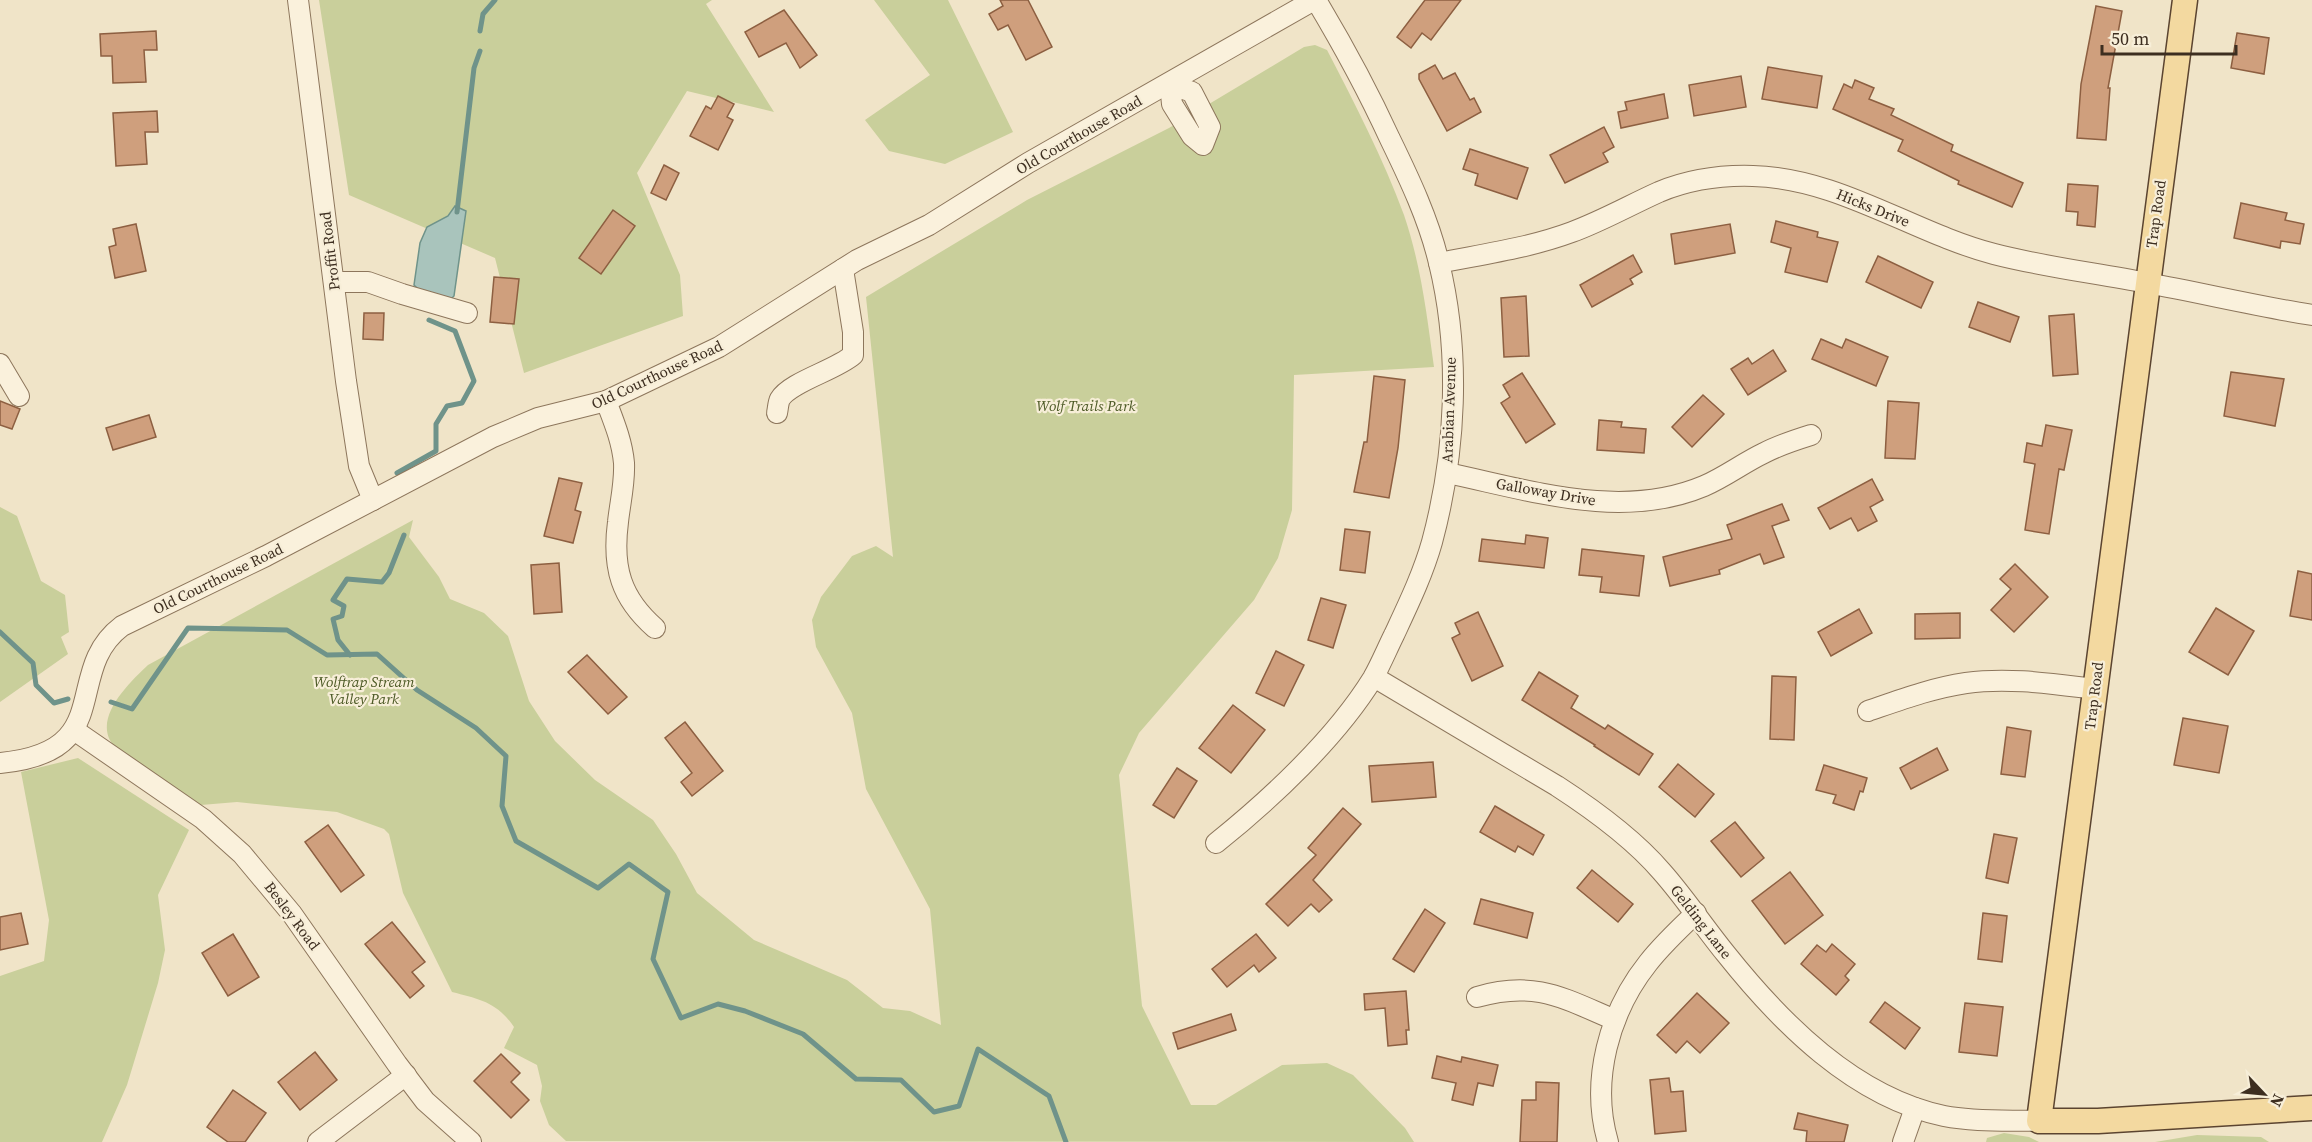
<svg xmlns="http://www.w3.org/2000/svg" width="2312" height="1142" font-family="'Source Serif 4',serif">
<style>
.green{fill:#c9cf9b}
.water{fill:#a9c4bc;stroke:#6f938a;stroke-width:1.5}
.lines{fill:none;stroke-linecap:round;stroke-linejoin:round}
.stream{stroke:#6f938a;stroke-width:5}
.building{fill:#cf9f7d;stroke:#8d5f41;stroke-width:1.5}
.minor-casing{stroke:#8d765c;stroke-width:22}
.major-casing{stroke:#5b4430;stroke-width:27}
.minor{stroke:#faf1dc;stroke-width:20}
.major{stroke:#f3d9a0;stroke-width:24}
.labels{text-anchor:middle;stroke-width:4.5;stroke-linejoin:round;paint-order:stroke}
.street-label{font-size:15px;fill:#3d2e20;stroke:#f7eed8}
.park-label{font-size:15px;font-style:italic;fill:#4d5a26;stroke:#f7eed8}
</style>
<rect width="100%" height="100%" fill="#f0e4c8"/>
<g class="green">
<path d="M 319,0 L 712,0 L 706,4 L 774,112 L 687,91 L 637,173 L 680,275 L 683,316 L 524,373 L 495,258 L 349,195 Z"/>
<path d="M 874,0 L 948,0 L 1013,132 L 945,164 L 889,151 L 865,120 L 930,75 Z"/>
<path d="M 1315,45 L 1327,50 C 1355,104 1383,158 1404,215 C 1421,265 1427,316 1434,367 L 1294,375 L 1292,510 L 1278,558 L 1254,600 L 1139,733 L 1119,775 L 1142,1006 L 1191,1105 L 1216,1105 L 1282,1065 L 1327,1063 L 1353,1075 L 1405,1128 L 1414,1142 L 566,1141 L 549,1125 L 540,1101 L 542,1086 L 537,1065 L 504,1048 L 514,1027 C 497,1002 479,999 452,992 L 403,893 L 389,834 L 384,829 L 337,812 L 237,802 L 201,805 L 114,746 C 91,719 129,683 148,665 L 413,520 L 409,537 L 439,577 L 450,599 L 484,613 L 508,636 L 529,701 L 555,741 L 595,780 L 653,820 L 676,854 L 697,893 L 754,940 L 847,980 L 883,1008 L 910,1011 L 941,1025 L 930,909 L 866,789 L 852,713 L 816,647 L 812,620 L 821,597 L 852,556 L 876,546 L 893,557 L 866,297 L 1027,200 L 1169,128 L 1304,47 Z"/>
<path d="M 0,507 L 17,516 L 41,581 L 65,595 L 69,632 L 61,637 L 68,654 L 0,702 Z"/>
<path d="M 78,758 L 189,830 L 158,895 L 165,950 L 158,983 L 127,1085 L 102,1142 L 0,1142 L 0,976 L 44,961 L 49,920 L 21,772 Z"/>
<path d="M 2004,1133 L 2029,1137 L 2039,1142 L 1986,1142 L 1987,1138 Z"/>
<path d="M 2197,1135 L 2261,1137 L 2269,1142 L 2155,1142 Z"/>
</g>
<path class="water" d="M 455,206 L 466,211 L 454,296 L 448,302 L 421,292 L 414,285 L 420,243 L 427,227 L 448,216 Z"/>
<g class="lines">
<g class="stream">
<path d="M 480,31 L 483,14 L 495,0"/>
<path d="M 457,212 L 474,68 L 480,51"/>
<path d="M 397,473 L 436,451 L 436,424 L 447,406 L 462,403 L 474,381 L 455,331 L 429,320"/>
<path d="M 0,632 L 33,663 L 36,685 L 54,703 L 68,699"/>
<path d="M 350,655 L 338,640 L 333,619 L 342,616 L 344,606 L 333,600 L 347,579 L 382,582 L 389,573 L 404,535"/>
<path d="M 111,702 L 132,709 L 188,628 L 287,630 L 327,655 L 377,654 L 417,690 L 476,728 L 506,756 L 502,806 L 516,841 L 598,888 L 629,864 L 668,892 L 653,959 L 681,1018 L 718,1004 L 745,1011 L 803,1034 L 856,1079 L 901,1080 L 934,1112 L 959,1106 L 978,1049 L 1049,1096 L 1066,1142"/>
</g>
</g>
<g class="building">
<path d="M 1000,0 L 1028,0 L 1052,47 L 1026,60 L 1008,25 L 998,30 L 989,14 L 1003,6 Z"/>
<path d="M 1425,0 L 1461,0 L 1431,40 L 1422,33 L 1411,48 L 1397,37 Z"/>
<path d="M 2096,6 L 2122,11 L 2108,88 L 2110,88 L 2106,140 L 2077,138 L 2081,84 Z"/>
<path d="M 784,10 L 817,55 L 800,68 L 786,43 L 759,57 L 745,32 Z"/>
<path d="M 156,31 L 157,50 L 144,50 L 146,82 L 113,83 L 112,56 L 101,56 L 100,34 Z"/>
<path d="M 2237,33 L 2269,38 L 2264,74 L 2231,68 Z"/>
<path d="M 1435,65 L 1443,79 L 1455,73 L 1470,100 L 1474,98 L 1481,112 L 1447,131 L 1419,79 L 1419,74 Z"/>
<path d="M 1768,67 L 1822,76 L 1817,108 L 1762,99 Z"/>
<path d="M 1741,76 L 1746,107 L 1694,116 L 1689,85 Z"/>
<path d="M 1855,80 L 1874,88 L 1869,99 L 1894,109 L 1891,115 L 1953,145 L 1951,151 L 2023,183 L 2012,207 L 1958,184 L 1959,181 L 1898,151 L 1903,140 L 1833,109 L 1844,84 L 1852,88 Z"/>
<path d="M 1664,94 L 1668,118 L 1621,128 L 1618,112 L 1627,110 L 1625,102 Z"/>
<path d="M 718,96 L 734,104 L 727,117 L 733,120 L 718,150 L 690,136 L 706,106 L 711,109 Z"/>
<path d="M 157,111 L 158,132 L 145,132 L 147,164 L 116,166 L 113,113 Z"/>
<path d="M 1604,127 L 1614,147 L 1603,153 L 1608,162 L 1565,183 L 1550,155 Z"/>
<path d="M 1470,149 L 1528,168 L 1517,199 L 1475,185 L 1478,174 L 1463,169 Z"/>
<path d="M 664,165 L 679,173 L 666,200 L 651,193 Z"/>
<path d="M 2068,184 L 2098,186 L 2095,227 L 2077,225 L 2078,212 L 2066,211 Z"/>
<path d="M 2241,203 L 2287,213 L 2285,220 L 2304,224 L 2300,244 L 2281,241 L 2280,248 L 2234,238 Z"/>
<path d="M 613,210 L 635,226 L 601,274 L 579,258 Z"/>
<path d="M 1776,221 L 1818,232 L 1817,237 L 1838,242 L 1827,282 L 1785,272 L 1791,248 L 1771,242 Z"/>
<path d="M 136,224 L 146,271 L 115,278 L 109,247 L 116,245 L 113,229 Z"/>
<path d="M 1730,224 L 1735,253 L 1675,264 L 1671,234 Z"/>
<path d="M 1633,255 L 1642,272 L 1630,279 L 1633,284 L 1592,307 L 1580,285 Z"/>
<path d="M 1878,256 L 1933,282 L 1921,308 L 1866,282 Z"/>
<path d="M 494,277 L 519,279 L 514,324 L 490,322 Z"/>
<path d="M 1526,296 L 1529,356 L 1504,357 L 1501,298 Z"/>
<path d="M 1978,302 L 2019,317 L 2010,342 L 1969,327 Z"/>
<path d="M 364,313 L 384,313 L 383,340 L 363,339 Z"/>
<path d="M 2074,314 L 2078,374 L 2053,376 L 2049,316 Z"/>
<path d="M 1821,339 L 1842,348 L 1846,339 L 1888,357 L 1876,386 L 1812,359 Z"/>
<path d="M 1773,350 L 1786,371 L 1748,395 L 1731,369 L 1748,358 L 1752,364 Z"/>
<path d="M 2231,372 L 2284,379 L 2275,426 L 2224,416 Z"/>
<path d="M 1522,373 L 1555,424 L 1526,443 L 1501,403 L 1510,397 L 1503,385 Z"/>
<path d="M 1374,376 L 1405,380 L 1398,448 L 1389,498 L 1354,492 L 1364,442 L 1367,442 Z"/>
<path d="M 1703,395 L 1724,414 L 1692,447 L 1672,427 Z"/>
<path d="M 0,401 L 20,409 L 12,429 L 0,425 Z"/>
<path d="M 1888,401 L 1919,403 L 1915,459 L 1885,458 Z"/>
<path d="M 149,415 L 156,437 L 113,450 L 106,428 Z"/>
<path d="M 1599,420 L 1622,422 L 1621,427 L 1646,429 L 1644,453 L 1597,450 Z"/>
<path d="M 2046,425 L 2072,430 L 2064,470 L 2059,469 L 2049,534 L 2025,530 L 2035,464 L 2024,462 L 2027,443 L 2042,446 Z"/>
<path d="M 559,478 L 582,483 L 575,510 L 581,512 L 573,543 L 544,536 Z"/>
<path d="M 1872,479 L 1883,500 L 1870,507 L 1877,521 L 1858,531 L 1851,518 L 1830,529 L 1818,508 Z"/>
<path d="M 1782,504 L 1789,520 L 1772,526 L 1784,557 L 1764,564 L 1760,554 L 1719,570 L 1720,574 L 1670,586 L 1663,557 L 1732,539 L 1727,525 Z"/>
<path d="M 1345,529 L 1370,532 L 1365,573 L 1340,570 Z"/>
<path d="M 1526,535 L 1548,538 L 1544,568 L 1479,561 L 1482,539 L 1525,544 Z"/>
<path d="M 1582,549 L 1644,556 L 1639,596 L 1600,592 L 1602,577 L 1579,575 Z"/>
<path d="M 559,563 L 562,612 L 534,614 L 531,565 Z"/>
<path d="M 2015,564 L 2048,597 L 2014,632 L 1991,610 L 2011,589 L 2000,579 Z"/>
<path d="M 2298,571 L 2312,574 L 2312,620 L 2290,616 Z"/>
<path d="M 1321,598 L 1346,605 L 1333,648 L 1308,640 Z"/>
<path d="M 2216,608 L 2254,631 L 2228,675 L 2189,652 Z"/>
<path d="M 1859,609 L 1872,633 L 1831,656 L 1818,632 Z"/>
<path d="M 1478,612 L 1503,666 L 1472,681 L 1452,638 L 1460,634 L 1455,623 Z"/>
<path d="M 1960,613 L 1960,638 L 1915,639 L 1915,614 Z"/>
<path d="M 1276,651 L 1304,665 L 1284,706 L 1256,693 Z"/>
<path d="M 587,655 L 627,697 L 608,714 L 568,672 Z"/>
<path d="M 1539,672 L 1578,696 L 1571,708 L 1605,729 L 1608,725 L 1653,754 L 1639,775 L 1594,746 L 1595,745 L 1522,700 Z"/>
<path d="M 1772,676 L 1796,677 L 1794,740 L 1770,739 Z"/>
<path d="M 1233,705 L 1265,730 L 1231,773 L 1199,748 Z"/>
<path d="M 2183,718 L 2228,726 L 2219,773 L 2174,765 Z"/>
<path d="M 685,722 L 723,771 L 692,796 L 681,782 L 692,773 L 665,738 Z"/>
<path d="M 2007,727 L 2031,731 L 2025,777 L 2001,774 Z"/>
<path d="M 1937,748 L 1948,770 L 1911,789 L 1900,768 Z"/>
<path d="M 1433,762 L 1436,797 L 1372,802 L 1369,766 Z"/>
<path d="M 1678,764 L 1714,794 L 1695,817 L 1659,787 Z"/>
<path d="M 1824,765 L 1867,778 L 1863,792 L 1860,791 L 1854,810 L 1833,803 L 1836,795 L 1816,790 Z"/>
<path d="M 1177,768 L 1197,781 L 1174,818 L 1153,805 Z"/>
<path d="M 1495,806 L 1544,835 L 1533,855 L 1518,846 L 1515,852 L 1480,832 Z"/>
<path d="M 1343,808 L 1361,824 L 1313,880 L 1332,900 L 1319,912 L 1311,904 L 1288,926 L 1266,904 L 1316,855 L 1308,848 Z"/>
<path d="M 1735,822 L 1764,858 L 1741,877 L 1711,841 Z"/>
<path d="M 328,825 L 364,875 L 341,892 L 305,842 Z"/>
<path d="M 1994,834 L 2017,838 L 2008,883 L 1986,878 Z"/>
<path d="M 1592,870 L 1633,904 L 1618,922 L 1577,888 Z"/>
<path d="M 1790,872 L 1823,915 L 1785,944 L 1752,901 Z"/>
<path d="M 1481,899 L 1533,913 L 1527,938 L 1474,924 Z"/>
<path d="M 1425,909 L 1445,923 L 1414,972 L 1393,959 Z"/>
<path d="M 21,913 L 28,944 L 0,950 L 0,917 Z"/>
<path d="M 1983,913 L 2007,916 L 2002,962 L 1978,959 Z"/>
<path d="M 392,922 L 425,962 L 412,972 L 424,986 L 410,998 L 365,944 Z"/>
<path d="M 233,934 L 259,977 L 228,996 L 202,953 Z"/>
<path d="M 1256,934 L 1276,958 L 1259,972 L 1254,965 L 1227,987 L 1212,969 Z"/>
<path d="M 1832,944 L 1855,964 L 1845,976 L 1849,980 L 1836,995 L 1801,964 L 1817,945 L 1826,952 Z"/>
<path d="M 1406,991 L 1409,1030 L 1406,1030 L 1407,1044 L 1388,1046 L 1385,1008 L 1365,1010 L 1364,994 Z"/>
<path d="M 1697,993 L 1729,1023 L 1700,1053 L 1687,1041 L 1676,1053 L 1657,1035 Z"/>
<path d="M 1885,1002 L 1920,1028 L 1905,1049 L 1870,1022 Z"/>
<path d="M 1965,1003 L 2003,1007 L 1997,1056 L 1959,1052 Z"/>
<path d="M 1231,1014 L 1236,1030 L 1178,1049 L 1173,1033 Z"/>
<path d="M 315,1052 L 337,1080 L 300,1110 L 278,1082 Z"/>
<path d="M 501,1054 L 520,1073 L 511,1082 L 529,1100 L 511,1118 L 474,1081 Z"/>
<path d="M 1437,1056 L 1461,1062 L 1462,1057 L 1498,1065 L 1493,1086 L 1478,1083 L 1473,1105 L 1452,1100 L 1456,1083 L 1432,1078 Z"/>
<path d="M 1669,1078 L 1671,1092 L 1683,1091 L 1686,1131 L 1655,1134 L 1650,1080 Z"/>
<path d="M 1536,1082 L 1559,1083 L 1557,1142 L 1520,1142 L 1522,1100 L 1536,1100 Z"/>
<path d="M 233,1090 L 266,1113 L 245,1142 L 228,1142 L 207,1127 Z"/>
<path d="M 1798,1113 L 1848,1125 L 1844,1142 L 1806,1142 L 1807,1131 L 1794,1129 Z"/>
</g>
<g class="lines">
<g class="minor-casing">
<g id="minor">
<path d="M 298,0 L 346,381 L 359,466 L 373,500"/>
<path d="M 1170,84 L 1192,92 L 1210,127 L 1203,145 L 1192,136 L 1172,104 Z"/>
<path d="M 1439,263 C 1484,254 1529,248 1572,232 C 1602,221 1630,205 1659,192 C 1688,180 1722,175 1753,176 C 1839,178 1913,233 1994,254 C 2044,267 2096,273 2147,283 C 2202,293 2256,306 2312,315"/>
<path d="M 334,282 L 368,282 L 402,294 L 467,313"/>
<path d="M 0,364 L 19,396"/>
<path d="M 606,401 C 614,422 622,441 624,463 C 625,483 620,503 618,522 C 612,568 621,598 655,628"/>
<path d="M 777,413 C 778,409 778,403 780,399 C 790,382 836,370 853,355 L 853,332 L 843,269"/>
<path d="M 1447,473 C 1530,490 1621,521 1704,486 C 1725,477 1743,463 1764,453 C 1779,445 1795,440 1811,435"/>
<path d="M 1374,677 L 1557,786 C 1594,810 1633,838 1662,872 C 1685,898 1704,927 1726,954 C 1781,1023 1854,1097 1944,1116 C 1975,1122 2007,1120 2039,1121"/>
<path d="M 1868,711 C 1900,700 1932,688 1966,683 C 2009,677 2053,684 2095,689"/>
<path d="M 74,730 L 203,819 L 242,854 L 292,914 L 397,1064 L 425,1101 L 471,1142"/>
<path d="M 0,763 C 119,752 61,672 122,626 L 266,556 L 493,437 L 538,418 L 606,401 L 719,347 L 857,260 L 929,225 L 1028,163 L 1314,0"/>
<path d="M 1216,843 C 1271,799 1336,738 1373,678 C 1381,664 1387,649 1394,635 C 1408,605 1423,574 1432,542 C 1456,453 1461,353 1439,263 C 1429,220 1409,178 1390,139 C 1368,91 1343,45 1316,0"/>
<path d="M 1477,997 C 1535,980 1563,998 1615,1020"/>
<path d="M 318,1142 L 406,1075"/>
<path d="M 1608,1142 C 1590,1081 1609,1012 1648,963 C 1662,945 1679,929 1696,913"/>
<path d="M 1903,1142 L 1915,1108"/>
</g>
</g>
<g class="major-casing">
<path id="major" d="M 2185,0 L 2039,1121 L 2098,1121 L 2312,1108"/>
</g>
<use href="#minor" class="minor"/>
<use href="#major" class="major"/>
</g>
<g class="labels">
<g class="street-label">
<text transform="translate(1079 135) rotate(-30)" y="5">Old Courthouse Road</text>
<text transform="translate(1873 208) rotate(22)" y="5">Hicks Drive</text>
<text transform="translate(2156 214) rotate(-82)" y="5">Trap Road</text>
<text transform="translate(330 251) rotate(-97)" y="5">Proffit Road</text>
<text transform="translate(657 375) rotate(-25)" y="5">Old Courthouse Road</text>
<text transform="translate(1449 410) rotate(-88)" y="5">Arabian Avenue</text>
<text transform="translate(1546 492) rotate(10)" y="5">Galloway Drive</text>
<text transform="translate(218 579) rotate(-26)" y="5">Old Courthouse Road</text>
<text transform="translate(2094 696) rotate(-83)" y="5">Trap Road</text>
<text transform="translate(292 916) rotate(53)" y="5">Besley Road</text>
<text transform="translate(1701 922) rotate(52)" y="5">Gelding Lane</text>
</g>
<g class="park-label">
<text x="1086" y="411">Wolf Trails Park</text>
<text x="364" y="687">Wolftrap Stream<tspan x="364" dy="17">Valley Park</tspan></text>
</g>
</g>
<g transform="translate(2264 1094) rotate(116)" stroke="#f7eed8" stroke-width="4.5" paint-order="stroke">
<path d="M0-4.5L10 22L0 15L-10 22Z" fill="#3d2e20"/>
<text y="-9" font-size="16" font-weight="bold" text-anchor="middle" fill="#3d2e20">N</text>
</g>
<path d="M2102 45v9h134v-9" fill="none" stroke="#3d2e20" stroke-width="3"/>
<text x="2111" y="45" font-size="18" fill="#3d2e20" stroke="#f7eed8" stroke-width="4.5" paint-order="stroke">50 m</text>
</svg>
